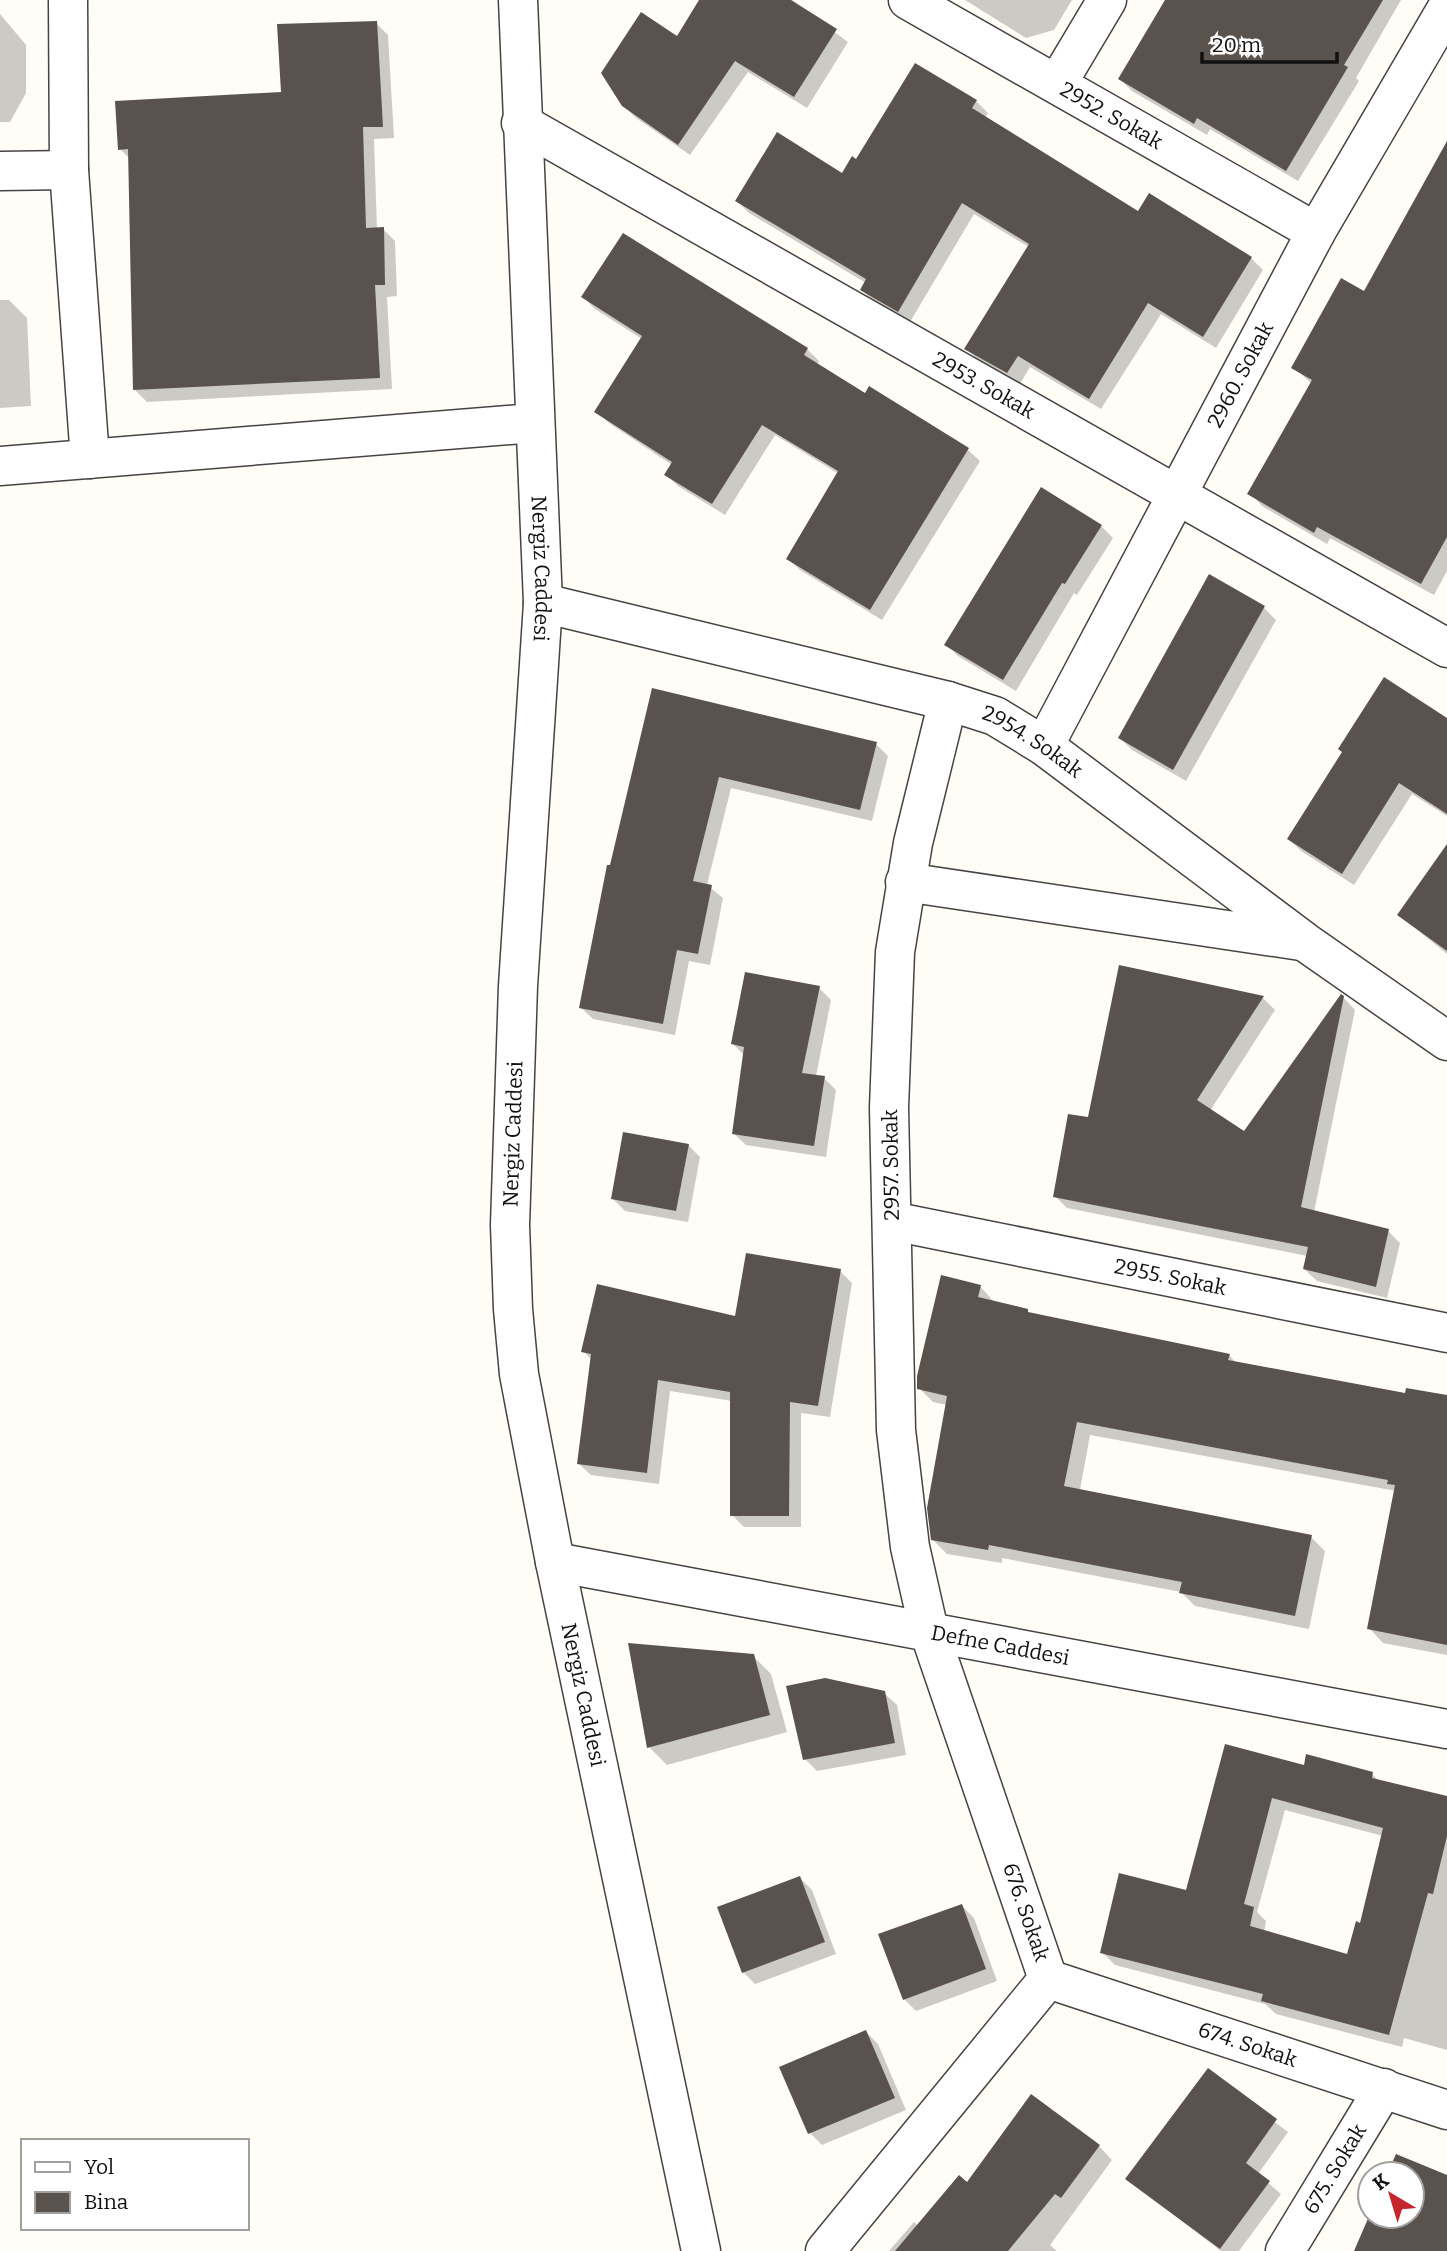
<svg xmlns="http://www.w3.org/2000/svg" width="1447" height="2251" font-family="Bitter,serif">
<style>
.shadow{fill:#0003;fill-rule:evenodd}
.building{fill:#5a524d;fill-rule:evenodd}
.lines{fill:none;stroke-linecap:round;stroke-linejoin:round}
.minor-casing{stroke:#444;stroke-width:41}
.minor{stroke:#fff;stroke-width:38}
.labels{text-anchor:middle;stroke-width:7;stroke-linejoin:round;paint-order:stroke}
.street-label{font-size:21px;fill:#111;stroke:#fff}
</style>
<rect width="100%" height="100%" fill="#fffdf5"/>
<g class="shadow">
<path d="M 702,0 L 792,0 L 848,42 L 807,108 L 748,72 L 690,155 L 636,118 L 623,105 L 678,39 Z"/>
<path d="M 965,0 L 1072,0 L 1054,30 L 1026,38 Z"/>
<path d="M 1165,0 L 1401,0 L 1356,78 L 1359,81 L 1298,181 L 1210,129 L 1207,135 L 1132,91 L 1120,79 Z"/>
<path d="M 0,14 L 26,45 L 26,93 L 10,122 L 0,122 Z"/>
<path d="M 376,23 L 388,35 L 394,138 L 374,139 L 377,229 L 383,229 L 395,241 L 397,296 L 387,297 L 392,389 L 147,402 L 135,390 L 130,159 L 120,149 L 283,93 Z"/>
<path d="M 976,101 L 988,113 L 985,118 L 1139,213 L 1251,258 L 1263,270 L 1216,348 L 1161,314 L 1101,409 L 1030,367 L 1020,384 L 978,360 L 966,348 L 1029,247 L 974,214 L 910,322 L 874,302 L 862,290 L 866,283 L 749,213 L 737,201 L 843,175 L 857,161 Z"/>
<path d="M 1447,142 L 1447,571 L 1434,595 L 1330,538 L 1327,544 L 1262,506 L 1250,493 L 1312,384 L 1293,367 L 1364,294 Z"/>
<path d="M 583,297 L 807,349 L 819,361 L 817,365 L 866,396 L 967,449 L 980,461 L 882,620 L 800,570 L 788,558 L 839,474 L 775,435 L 725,515 L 678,486 L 666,474 L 672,465 L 609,423 L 597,411 L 642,339 L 595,309 Z"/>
<path d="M 0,300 L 9,300 L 27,318 L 31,406 L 0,408 Z"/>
<path d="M 1101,526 L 1113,538 L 1077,595 L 1074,593 L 1016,691 L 958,656 L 946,644 Z"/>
<path d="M 1264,608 L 1276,620 L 1186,781 L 1132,750 L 1120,738 Z"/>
<path d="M 653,690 L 876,744 L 888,756 L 872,821 L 731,788 L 707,885 L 723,898 L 710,965 L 689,961 L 675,1035 L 593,1019 L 580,1007 Z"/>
<path d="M 1447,720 L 1447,816 L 1412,794 L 1354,885 L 1301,851 L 1289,839 Z"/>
<path d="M 1447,847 L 1447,954 L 1399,915 Z"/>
<path d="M 819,988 L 831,1000 L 816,1076 L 824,1078 L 836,1090 L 826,1157 L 746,1145 L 733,1133 L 745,1056 L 733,1044 Z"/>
<path d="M 1342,996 L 1355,1010 L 1314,1212 L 1388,1231 L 1400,1243 L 1387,1298 L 1317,1281 L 1304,1269 L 1307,1256 L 1067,1208 L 1055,1196 L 1090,1119 L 1263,998 L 1275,1010 L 1210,1111 L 1245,1134 Z"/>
<path d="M 688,1145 L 700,1157 L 688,1222 L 625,1211 L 613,1199 Z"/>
<path d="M 840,1271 L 852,1283 L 830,1417 L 801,1413 L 801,1527 L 744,1527 L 732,1515 L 732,1401 L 670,1391 L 659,1484 L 591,1475 L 578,1463 L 592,1360 L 583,1351 L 737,1318 Z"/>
<path d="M 980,1286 L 994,1302 L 1031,1314 L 1229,1355 L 1237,1364 L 1406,1395 L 1447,1397 L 1447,1655 L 1383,1643 L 1369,1628 L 1396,1491 L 1090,1435 L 1080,1490 L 1311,1537 L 1325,1551 L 1309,1629 L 1195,1606 L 1181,1592 L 1002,1558 L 1002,1563 L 947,1554 L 933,1540 L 947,1405 L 933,1402 L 919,1388 Z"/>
<path d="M 753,1656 L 771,1674 L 787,1732 L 667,1765 L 649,1747 Z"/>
<path d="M 884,1693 L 897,1705 L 906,1755 L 817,1771 L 805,1759 Z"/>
<path d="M 1226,1746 L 1305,1767 L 1372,1774 L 1380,1782 L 1447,1798 L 1447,2050 L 1404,2038 L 1402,2047 L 1276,2014 L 1265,2004 L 1115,1965 L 1102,1952 L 1187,1892 ZM 1285,1810 L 1383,1836 L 1361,1925 L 1348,1956 L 1264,1932 L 1266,1921 L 1257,1912 Z"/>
<path d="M 800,1878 L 812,1890 L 836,1954 L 755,1984 L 743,1972 Z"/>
<path d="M 962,1906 L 974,1918 L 997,1981 L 916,2011 L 904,1999 Z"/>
<path d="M 866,2032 L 878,2044 L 906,2110 L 822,2145 L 810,2133 Z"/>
<path d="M 1208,2071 L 1288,2132 L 1258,2174 L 1281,2194 L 1239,2251 L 1221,2251 L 1127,2179 Z"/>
<path d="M 1099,2146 L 1112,2160 L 1050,2245 L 1057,2251 L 889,2251 L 914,2222 L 918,2226 L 967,2184 Z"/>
</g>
<g class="building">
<path d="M 699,0 L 791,0 L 837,29 L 794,97 L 735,61 L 678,145 L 622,106 L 601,73 L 641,12 L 677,36 Z"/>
<path d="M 1165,0 L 1383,0 L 1344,65 L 1348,67 L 1286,171 L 1197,118 L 1194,124 L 1118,79 Z"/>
<path d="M 377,21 L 383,127 L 363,127 L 366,228 L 384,227 L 385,285 L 375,285 L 380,378 L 133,390 L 128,149 L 118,150 L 115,101 L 281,92 L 277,24 Z"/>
<path d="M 915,63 L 977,100 L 972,108 L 1138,211 L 1149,193 L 1252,257 L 1203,337 L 1148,303 L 1089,399 L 1018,356 L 1007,373 L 964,349 L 1029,244 L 962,203 L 898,312 L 860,290 L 866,279 L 735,201 L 777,132 L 842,173 L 852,156 L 856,159 Z"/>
<path d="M 1447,141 L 1447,537 L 1421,584 L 1317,527 L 1314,533 L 1247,494 L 1312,380 L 1291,368 L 1341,278 L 1364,291 Z"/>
<path d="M 623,233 L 808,348 L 804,355 L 865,393 L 869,386 L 969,448 L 870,610 L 786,559 L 838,471 L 762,425 L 712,504 L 664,475 L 672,462 L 594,412 L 642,336 L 581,297 Z"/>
<path d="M 1041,487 L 1102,525 L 1065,584 L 1062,583 L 1003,680 L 944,645 Z"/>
<path d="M 1209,574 L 1265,606 L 1173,770 L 1118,738 Z"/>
<path d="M 1384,677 L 1447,718 L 1447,814 L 1399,783 L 1342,874 L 1287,839 L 1342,752 L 1338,749 Z"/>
<path d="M 652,688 L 877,742 L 860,810 L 719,777 L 693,881 L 712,885 L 698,954 L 677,950 L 663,1024 L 579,1008 L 607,865 L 610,865 Z"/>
<path d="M 1447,844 L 1447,951 L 1397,915 Z"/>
<path d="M 1119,965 L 1264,996 L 1197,1100 L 1244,1131 L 1341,994 L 1344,996 L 1301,1207 L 1389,1229 L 1376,1287 L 1303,1269 L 1308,1247 L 1053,1197 L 1068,1114 L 1088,1117 Z"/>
<path d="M 745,972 L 820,986 L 802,1073 L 825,1076 L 814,1146 L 732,1134 L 744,1047 L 731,1044 Z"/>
<path d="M 623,1132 L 689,1144 L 676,1211 L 611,1199 Z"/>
<path d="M 746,1253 L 841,1269 L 818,1406 L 790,1402 L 789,1516 L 730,1516 L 730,1392 L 658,1380 L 647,1473 L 577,1464 L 591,1354 L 581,1352 L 597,1284 L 735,1316 Z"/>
<path d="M 941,1275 L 981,1285 L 978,1297 L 1028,1309 L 1028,1312 L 1230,1354 L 1228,1360 L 1405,1393 L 1406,1388 L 1447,1395 L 1447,1645 L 1367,1629 L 1395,1485 L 1387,1484 L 1388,1480 L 1077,1422 L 1064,1486 L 1312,1535 L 1295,1616 L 1179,1593 L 1182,1582 L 989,1545 L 988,1550 L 931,1540 L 927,1508 L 947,1396 L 917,1389 L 917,1376 Z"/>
<path d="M 628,1643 L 754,1654 L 770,1715 L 647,1748 Z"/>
<path d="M 825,1678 L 885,1691 L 895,1743 L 803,1760 L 786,1686 Z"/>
<path d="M 1225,1744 L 1304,1765 L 1306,1754 L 1373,1772 L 1372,1778 L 1447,1796 L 1447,1836 L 1433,1894 L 1428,1893 L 1389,2035 L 1261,2001 L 1263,1994 L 1100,1953 L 1119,1873 L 1186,1890 ZM 1272,1798 L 1383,1828 L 1360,1923 L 1356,1921 L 1347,1954 L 1250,1926 L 1254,1907 L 1244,1904 Z"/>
<path d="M 800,1876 L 825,1942 L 742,1973 L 717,1907 Z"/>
<path d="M 962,1904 L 986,1969 L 903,2000 L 878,1934 Z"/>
<path d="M 866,2030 L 895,2098 L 808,2134 L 779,2067 Z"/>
<path d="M 1208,2068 L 1277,2119 L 1246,2163 L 1270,2181 L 1220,2249 L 1125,2179 Z"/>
<path d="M 1031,2094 L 1100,2145 L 1061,2198 L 1055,2194 L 1008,2251 L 895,2251 L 959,2175 L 967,2182 Z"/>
<path d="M 1396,2154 L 1447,2175 L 1447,2251 L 1354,2251 L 1370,2214 L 1412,2216 L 1412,2174 L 1387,2174 Z"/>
</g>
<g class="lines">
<g class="minor-casing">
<g id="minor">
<path d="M 68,0 L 69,170 L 90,459"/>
<path id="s1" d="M 518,0 L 543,603 L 518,986 L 510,1225 L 513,1309 L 519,1374 L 555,1562 L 701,2251"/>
<path id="s2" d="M 908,0 L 1316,232"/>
<path d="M 1057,84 L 1107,0"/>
<path id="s3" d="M 521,123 L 1447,648"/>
<path d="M 0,171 L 69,170"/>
<path d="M 0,466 L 534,423"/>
<path id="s4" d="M 543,603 L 948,701 L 995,716 L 1044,746 L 1305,942 L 1447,1041"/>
<path id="s5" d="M 1044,746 L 1316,232 L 1447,8"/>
<path d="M 905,882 L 1301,941"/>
<path id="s6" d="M 892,1221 L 1447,1333"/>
<path id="s7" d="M 555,1562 L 1447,1729"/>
<path id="s8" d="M 1048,1979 L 1447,2110"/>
<path d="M 825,2251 L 1048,1979 L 929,1631 L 910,1547 L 896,1430 L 889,1108 L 895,952 L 913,843 L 948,701"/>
<path id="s9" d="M 1285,2251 L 1384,2088"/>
</g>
</g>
<use href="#minor" class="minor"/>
</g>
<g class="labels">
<g class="street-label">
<text dy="7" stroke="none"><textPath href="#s2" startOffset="234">2952. Sokak</textPath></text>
<text dy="7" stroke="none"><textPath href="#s5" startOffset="420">2960. Sokak</textPath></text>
<text dy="7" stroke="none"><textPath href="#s3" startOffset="532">2953. Sokak</textPath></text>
<text dy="7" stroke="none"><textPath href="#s1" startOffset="569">Nergiz Caddesi</textPath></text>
<text dy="7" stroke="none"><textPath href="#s4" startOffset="511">2954. Sokak</textPath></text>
<text transform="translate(513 1134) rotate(-88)" y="7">Nergiz Caddesi</text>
<text transform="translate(891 1165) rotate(-91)" y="7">2957. Sokak</text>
<text dy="7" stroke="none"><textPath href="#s6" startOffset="284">2955. Sokak</textPath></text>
<text dy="7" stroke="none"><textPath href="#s7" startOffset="453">Defne Caddesi</textPath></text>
<text dy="7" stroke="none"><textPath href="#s1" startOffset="1703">Nergiz Caddesi</textPath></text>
<text transform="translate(1026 1912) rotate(71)" y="7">676. Sokak</text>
<text dy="7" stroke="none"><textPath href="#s8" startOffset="210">674. Sokak</textPath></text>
<text dy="7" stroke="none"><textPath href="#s9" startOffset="96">675. Sokak</textPath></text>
</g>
</g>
<rect x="21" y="2139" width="228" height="91" fill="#ffffff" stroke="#a0a0a0" stroke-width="2"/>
<rect x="35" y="2162" width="35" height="10" fill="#ffffff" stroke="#a0a0a0" stroke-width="2"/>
<text x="84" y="2174" font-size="21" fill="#111111">Yol</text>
<rect x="35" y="2192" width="35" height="21" fill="#5a524d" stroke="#a0a0a0" stroke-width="2"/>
<text x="84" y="2209" font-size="21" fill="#111111">Bina</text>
<g transform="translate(1391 2195) rotate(322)"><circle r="33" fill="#ffffff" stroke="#a0a0a0" stroke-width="2"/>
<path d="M0-5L12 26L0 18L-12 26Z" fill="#c4262e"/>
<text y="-10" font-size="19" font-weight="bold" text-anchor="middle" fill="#111111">K</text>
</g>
<path d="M1202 52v10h135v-10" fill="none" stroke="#111111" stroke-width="3.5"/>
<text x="1212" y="52" font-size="21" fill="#111111" stroke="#ffffff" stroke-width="5" paint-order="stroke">20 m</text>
</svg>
